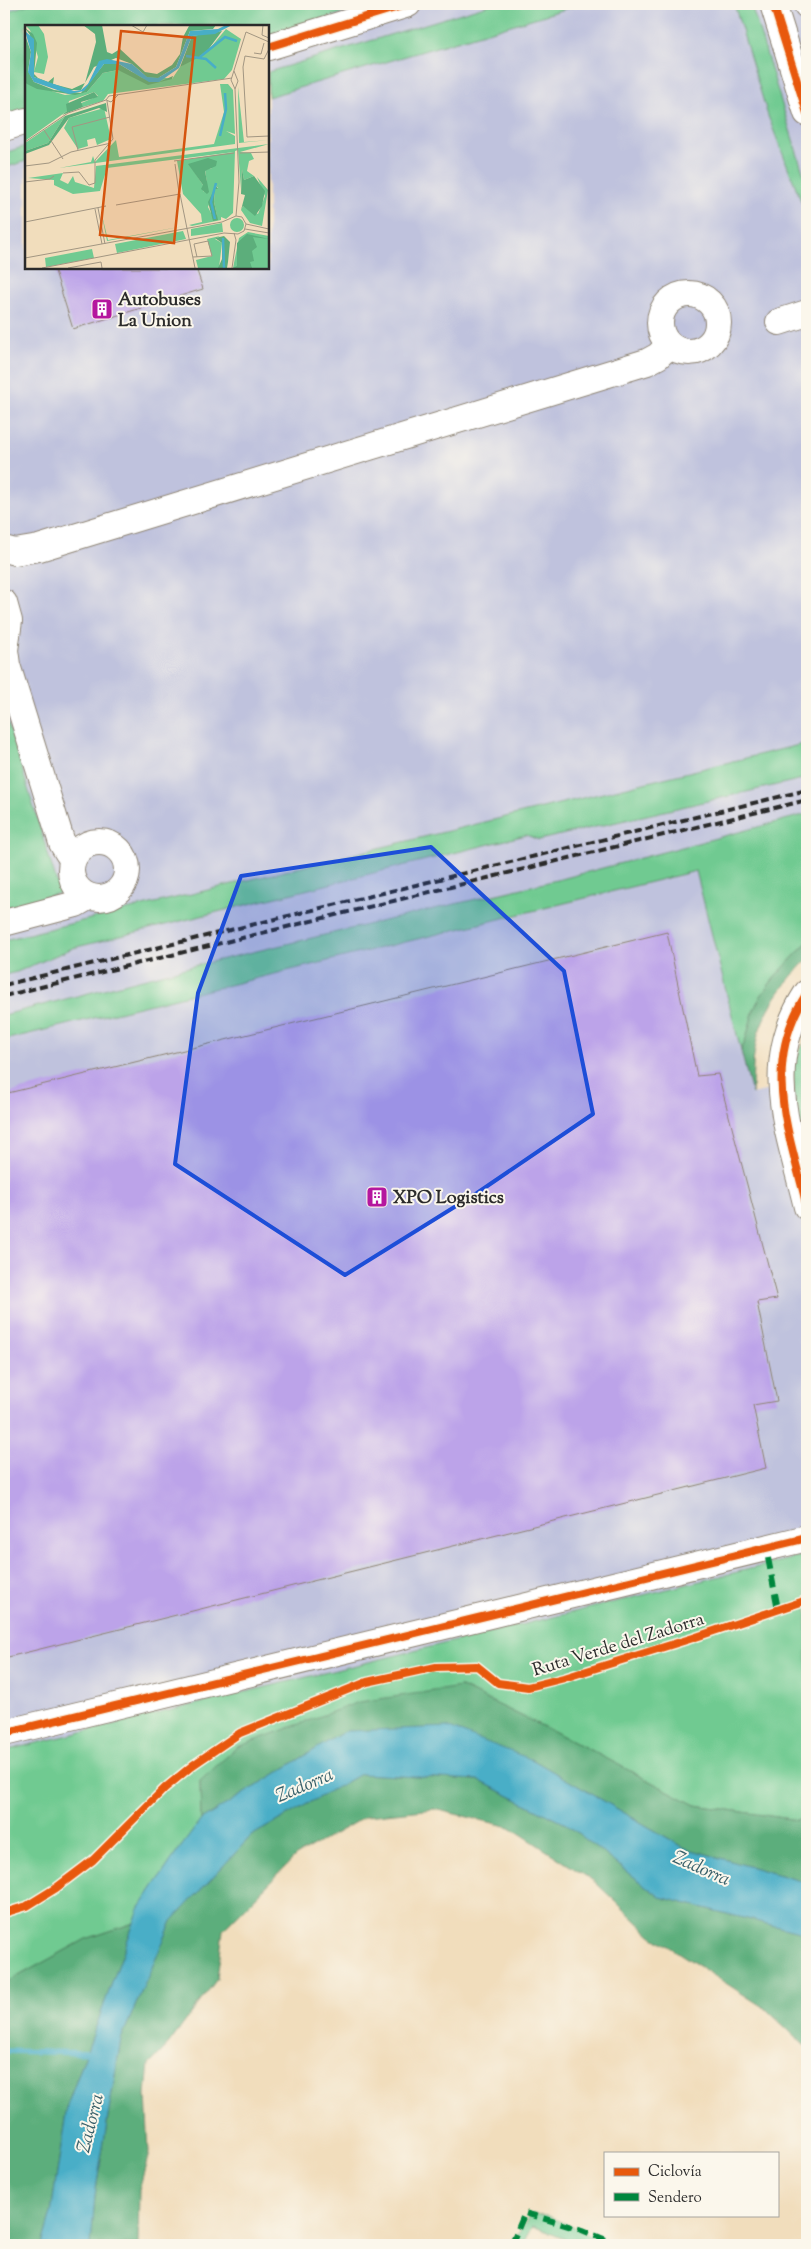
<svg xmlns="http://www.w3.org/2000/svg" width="811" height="2249" font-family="'Sorts Mill Goudy',serif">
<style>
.industrial{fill:#bfc2dd;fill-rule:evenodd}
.green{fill:#70ca91;stroke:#4e7a5e}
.forest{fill:#5cae7b;stroke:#446c53}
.water{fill:#48aec7;stroke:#3a6c79}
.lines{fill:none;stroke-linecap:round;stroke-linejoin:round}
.stream{stroke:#48aec7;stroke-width:5.5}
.building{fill:#bca3e9}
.minor-casing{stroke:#8e8474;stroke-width:28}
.path{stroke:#8e8474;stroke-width:3;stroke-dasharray:4 4;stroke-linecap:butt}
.minor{stroke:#fff;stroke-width:26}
.rail{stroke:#2b2b2b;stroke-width:4;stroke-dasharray:8 4;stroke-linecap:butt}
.quiet{stroke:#00873e;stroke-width:6;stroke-dasharray:12 6;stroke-linecap:butt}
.cycleway-casing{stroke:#fbf7ec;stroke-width:11}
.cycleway{stroke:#e8590c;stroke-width:8}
.marked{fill:#1d4ed8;fill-opacity:0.2;stroke:#1d4ed8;stroke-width:4;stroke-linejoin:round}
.labels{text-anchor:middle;stroke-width:4;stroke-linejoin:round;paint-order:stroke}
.poi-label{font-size:18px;font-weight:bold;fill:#2b2b2b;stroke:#fbf7ec;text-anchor:start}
.street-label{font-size:18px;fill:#2b2b2b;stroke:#fbf7ec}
.water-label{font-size:19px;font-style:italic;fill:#375f69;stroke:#fbf7ec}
.inset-river{fill:none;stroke:#48aec7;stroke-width:2.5}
.inset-road{fill:none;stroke:#a29682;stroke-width:1}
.view{fill:#d5540f;fill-opacity:0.15;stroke:#d5540f;stroke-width:2.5}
.inset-edge{fill:none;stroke:#2b2b2b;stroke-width:2.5}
</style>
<rect width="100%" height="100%" fill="#fbf7ec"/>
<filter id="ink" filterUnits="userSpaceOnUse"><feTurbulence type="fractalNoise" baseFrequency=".02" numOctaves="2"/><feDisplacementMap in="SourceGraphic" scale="10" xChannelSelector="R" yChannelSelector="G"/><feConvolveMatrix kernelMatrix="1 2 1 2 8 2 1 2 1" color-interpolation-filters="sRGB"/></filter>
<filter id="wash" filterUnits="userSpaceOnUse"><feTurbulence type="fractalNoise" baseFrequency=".0096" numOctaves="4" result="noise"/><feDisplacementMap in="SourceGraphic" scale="20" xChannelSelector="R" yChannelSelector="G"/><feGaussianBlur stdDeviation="1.12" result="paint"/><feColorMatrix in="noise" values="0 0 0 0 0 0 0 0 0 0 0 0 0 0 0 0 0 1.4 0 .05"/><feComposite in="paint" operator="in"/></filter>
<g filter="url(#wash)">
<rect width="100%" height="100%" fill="#f1ddbc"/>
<g class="industrial">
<path d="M 4,4 L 807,4 L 807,678 L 804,690 L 807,704 L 807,743 L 4,940 L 4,908 L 59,893 L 4,710 ZM 26,26 L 268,26 L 268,268 L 26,268 Z"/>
<path d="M 807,778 L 807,814 L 565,878 L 181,969 L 4,1015 L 4,975 L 17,972 L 73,948 L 526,835 L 539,840 Z"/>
<path d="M 697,871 L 752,1094 L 792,1085 L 807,1170 L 807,1555 L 4,1751 L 4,1040 Z"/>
</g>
<g class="green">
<path d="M 29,4 L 373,4 L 268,36 L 268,26 L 26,26 L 26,110 L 4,117 L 4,12 Z"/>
<path d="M 491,4 L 582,4 L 268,97 L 268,72 Z"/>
<path d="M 734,4 L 751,4 L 807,185 L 807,216 L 768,116 Z"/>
<path d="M 26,146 L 26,161 L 4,168 L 4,153 Z"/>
<path d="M 4,710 L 60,893 L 4,908 Z"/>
<path d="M 807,743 L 807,778 L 539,840 L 526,835 L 73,948 L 17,972 L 4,975 L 4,940 Z"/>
<path d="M 807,814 L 807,942 C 791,961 769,980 757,1003 C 750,1017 749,1035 741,1051 L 696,871 L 4,1040 L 4,1015 L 181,969 L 565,878 Z"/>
<path d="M 807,1039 L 807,1170 L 795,1108 L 793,1060 Z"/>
<path d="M 807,1555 L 807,1816 L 797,1820 L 695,1805 L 571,1740 L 461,1687 L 200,1781 L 201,1820 L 175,1855 L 139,1909 L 134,1923 L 86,1939 L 4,1984 L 4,1751 Z"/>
<path d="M 531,2214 L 549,2215 L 608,2245 L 579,2245 L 533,2226 L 523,2245 L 511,2245 Z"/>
</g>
<g class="forest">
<path d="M 807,942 L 807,960 C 785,981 761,1014 756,1044 C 752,1061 753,1078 752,1094 L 741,1051 C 749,1035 750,1017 757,1003 C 769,980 791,961 807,942 Z"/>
<path d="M 461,1687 L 571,1740 L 695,1805 L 797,1820 L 807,1816 L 807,1880 L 801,1881 L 685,1848 L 533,1760 L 345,1731 L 201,1820 L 200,1781 L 237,1747 L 359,1702 Z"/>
<path d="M 360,1774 L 478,1780 L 566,1824 L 660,1897 L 807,1934 L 807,2046 L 805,2046 L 766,2009 L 651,1935 L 595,1882 L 510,1827 L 434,1809 L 366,1816 L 296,1856 L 223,1930 L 217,1979 L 168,2045 L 149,2065 L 146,2094 L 149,2153 L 139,2190 L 138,2245 L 91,2245 L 95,2195 L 121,2039 L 172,1921 L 251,1836 Z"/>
<path d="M 134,1923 L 67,2106 L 51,2213 L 42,2245 L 4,2245 L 4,1984 L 86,1939 Z"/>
</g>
<path class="water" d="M 447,1727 L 533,1760 L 685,1848 L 801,1881 L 807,1880 L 807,1934 L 660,1897 L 566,1824 L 478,1780 L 360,1774 L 251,1836 L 172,1921 L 121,2039 L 95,2195 L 91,2245 L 42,2245 L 51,2213 L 67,2106 L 139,1909 L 175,1855 L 201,1820 L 345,1731 Z"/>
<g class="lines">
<path class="stream" d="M 4,2051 L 94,2053"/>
</g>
<g id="blocks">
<g class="building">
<path d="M 54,268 L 196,268 L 203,289 L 73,329 Z"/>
<path d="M 667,932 L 697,1076 L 718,1074 L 777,1299 L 757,1302 L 777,1401 L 753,1405 L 766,1468 L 4,1658 L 4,1094 Z"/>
</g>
</g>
</g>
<g filter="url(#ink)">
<use href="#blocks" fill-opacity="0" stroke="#8e8474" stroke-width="1"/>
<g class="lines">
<g class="minor-casing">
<g id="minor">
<path d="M 773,4 L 807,113"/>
<path d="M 807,4 L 807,5"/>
<path d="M 268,47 L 408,4"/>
<path d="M 4,128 L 26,121"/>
<circle cx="689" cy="323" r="29"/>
<path d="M 779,322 L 807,313"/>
<path d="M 4,549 L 15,552 L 39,548 L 647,362 L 658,356 L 669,345"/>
<path d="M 4,603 L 9,621 L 5,650 L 7,665 L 62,843 L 68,853 L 73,857"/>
<circle cx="99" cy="870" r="28"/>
<path d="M 4,923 L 76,904 L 88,897"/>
<path d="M 807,993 C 760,1065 789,1131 807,1207"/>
<path d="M 4,1733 L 807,1538"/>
</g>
</g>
<path class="path" d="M 4,1913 L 27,1906 L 56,1888 L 93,1860 L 165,1788 L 193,1765 L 240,1733 L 367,1682 L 436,1667 L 477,1666 L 498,1683 L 528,1687 L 564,1678 L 693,1638 L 807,1600"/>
<use href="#minor" class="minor"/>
<g class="rail">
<path d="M 4,985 L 807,790"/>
<path d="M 4,996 L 807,800"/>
</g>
<g class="quiet">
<path d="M 768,1558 L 778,1609"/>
<path d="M 511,2245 L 525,2213 L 582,2230 L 618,2245"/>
</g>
<g class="cycleway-casing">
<g id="cycleway">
<path d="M 773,4 L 807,113"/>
<path d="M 268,47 L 408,4"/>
<path d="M 807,993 C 760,1065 789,1131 807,1207"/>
<path d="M 4,1733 L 807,1538"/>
<path d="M 4,1913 L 27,1906 L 56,1888 L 93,1860 L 165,1788 L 193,1765 L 240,1733 L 367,1682 L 436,1667 L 477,1666 L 498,1683 L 528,1687 L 564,1678 L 693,1638 L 807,1600"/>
</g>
</g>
<use href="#cycleway" class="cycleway"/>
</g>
</g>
<path class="marked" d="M 431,847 L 564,971 L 593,1114 L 477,1193 L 345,1275 L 175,1164 L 198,993 L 241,876 Z"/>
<defs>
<g id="building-square" transform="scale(1.125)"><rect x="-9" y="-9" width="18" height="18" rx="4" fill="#b5179e" stroke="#fbf7ec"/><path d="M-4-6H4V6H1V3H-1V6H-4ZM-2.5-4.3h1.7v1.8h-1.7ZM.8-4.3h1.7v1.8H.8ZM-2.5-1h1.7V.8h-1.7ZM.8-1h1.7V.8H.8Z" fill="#fff"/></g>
</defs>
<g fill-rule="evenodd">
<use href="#building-square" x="102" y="309"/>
<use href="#building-square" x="377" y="1197"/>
</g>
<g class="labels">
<g class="poi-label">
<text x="118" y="305">Autobuses<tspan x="118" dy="21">La Union</tspan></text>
<text x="393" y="1203">XPO Logistics</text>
</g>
<g class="street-label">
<text transform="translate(618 1644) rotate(-17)" y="6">Ruta Verde del Zadorra</text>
</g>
<g class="water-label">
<text transform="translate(304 1784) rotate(-23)" y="7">Zadorra</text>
<text transform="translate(702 1867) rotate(24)" y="7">Zadorra</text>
<text transform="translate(89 2123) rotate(-76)" y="7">Zadorra</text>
</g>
</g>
<g transform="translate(25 25)">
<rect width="244" height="244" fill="#f1ddbc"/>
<path d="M 0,0 L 13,0 L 19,9 L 23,32 L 19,49 L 9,47 L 13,32 L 5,5 ZM 201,4 L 216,14 L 207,45 L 199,54 L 83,69 L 78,76 L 58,82 L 54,79 L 73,71 L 69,67 L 44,76 L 42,86 L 0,116 L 0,58 L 40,70 L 62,67 L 78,48 L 93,45 L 147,54 L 155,42 L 186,22 ZM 195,59 L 203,59 L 208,65 L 210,109 L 201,106 L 210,111 L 210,119 L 34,143 L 66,137 L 68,131 L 70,137 L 91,115 L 94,132 L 189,119 L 199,87 ZM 213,62 L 219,117 L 244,115 L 214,118 ZM 79,83 L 86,114 L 72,120 L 70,113 L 62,115 L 63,121 L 53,124 L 39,103 L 44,93 ZM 40,91 L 23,118 L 0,126 L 0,118 ZM 244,119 L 215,127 L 226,128 L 229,134 L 224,136 L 222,146 L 229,151 L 219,155 L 217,144 L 216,164 L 213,125 L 210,126 L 208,188 L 201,194 L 196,192 L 196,195 L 167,201 L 164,200 L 177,197 L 176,189 L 158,169 L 152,136 L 209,127 L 82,143 L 75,166 L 48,169 L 29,160 L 29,155 L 3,153 L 38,148 L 35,155 L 43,159 L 48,151 L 50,157 L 69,163 L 71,141 ZM 164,139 L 187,143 L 180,145 L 182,158 L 178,167 L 178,160 ZM 191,161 L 193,163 L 190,164 L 189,177 L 192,191 L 187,190 L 183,182 ZM 232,152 L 243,165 L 237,201 L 225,198 L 216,185 L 218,181 L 233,189 L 240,171 ZM 76,186 L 83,215 L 159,201 L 82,216 ZM205 200a7 7 0 1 1 14 0a7 7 0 1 1-14 0ZM 197,198 L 198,207 L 166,211 L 166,204 ZM 158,206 L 161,214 L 92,228 L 90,219 ZM 223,207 L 244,211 L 244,243 L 208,243 L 214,213 ZM 195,211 L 190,214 L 197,218 L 194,243 L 173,243 L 171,235 L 187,231 L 182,214 ZM 67,224 L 69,233 L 21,242 L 20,233 Z" fill="#70ca91" fill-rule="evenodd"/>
<path d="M 58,0 L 77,0 L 82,27 L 87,29 L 95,24 L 120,47 L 132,49 L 147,40 L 155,29 L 158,12 L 164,1 L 191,0 L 188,4 L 165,6 L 151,42 L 133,53 L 122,52 L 107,39 L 91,33 L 69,42 L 56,65 L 40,65 L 9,52 L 5,10 L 0,3 L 8,9 L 12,18 L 9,49 L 13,53 L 23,57 L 29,52 L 28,59 L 47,64 L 60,58 L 71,17 L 70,9 ZM 197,6 L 180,29 L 155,42 L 167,11 ZM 0,10 L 6,27 L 3,46 L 9,57 L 29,65 L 56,68 L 79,39 L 94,39 L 117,53 L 134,57 L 148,51 L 147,54 L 123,60 L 93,45 L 78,48 L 62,67 L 50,70 L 12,64 L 0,58 ZM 69,67 L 73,72 L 56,77 L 58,82 L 37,90 L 42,86 L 41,79 ZM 81,78 L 82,87 L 74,83 L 44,93 L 24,120 L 0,129 L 0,126 L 23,118 L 40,91 ZM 183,133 L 192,136 L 191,141 L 180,146 L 184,167 L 182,169 L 176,164 L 178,160 L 163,139 ZM 217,144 L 219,155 L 229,151 L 240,166 L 237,181 L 230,191 L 218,181 L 216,185 L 220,170 L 216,169 ZM 191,161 L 193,164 L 190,164 L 189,177 L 193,195 L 188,196 L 183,177 ZM 222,209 L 244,214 L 228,212 L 232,222 L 227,226 L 229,236 L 225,237 L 227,243 L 208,243 L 212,241 L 212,218 ZM 199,211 L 205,217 L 203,237 L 202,243 L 193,243 L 197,234 L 197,218 L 190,213 Z" fill="#5cae7b"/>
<path d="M 201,0 L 207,0 L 190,9 L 167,11 L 154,43 L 134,57 L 124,57 L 94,39 L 79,39 L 59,66 L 44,69 L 9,57 L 3,47 L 6,27 L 0,6 L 9,14 L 9,52 L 49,66 L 56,65 L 63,59 L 74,36 L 82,34 L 107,39 L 122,52 L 133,53 L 151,42 L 165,6 L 193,4 Z" fill="#48aec7"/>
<path class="inset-river" d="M 161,31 L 181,34 L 191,43M 175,32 L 200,12 L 212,16M 195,111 L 201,84 L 200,68M 190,194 L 186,177 L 191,158M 198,213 L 199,243"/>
<path class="inset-road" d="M 106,0 L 118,7 L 122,0M 238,0 L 237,10 L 244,13M 221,7 L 244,17M 244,24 L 239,34 L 220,31 L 218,42 L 222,112 L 244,111M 229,28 L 236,29 L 239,18M 209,46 L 213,56 L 210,64 L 214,157 L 211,191M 210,64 L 206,55 L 221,7M 93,70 L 86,77 L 81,75 L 84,71 L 207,53M 19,105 L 38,134M 0,117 L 43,88 L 81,75M 53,125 L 47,102 L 85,92M 215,128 L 244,127M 149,136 L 209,128M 150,139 L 154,168M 0,141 L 24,138 L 46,127 L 86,118M 38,148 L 54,147 L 64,160 L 70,158 L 70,135 L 88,114 L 82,76M 0,157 L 25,154 L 29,151M 91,180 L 155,169 L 170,243M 73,183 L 80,219M 70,184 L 77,219M 0,197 L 81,181M 221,199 L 244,204M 220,204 L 244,208M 168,232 L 187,231 L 183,216 L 169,219 L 172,232M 0,233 L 197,197 L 211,191 L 217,192 L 221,199 L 219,206 L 213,209 L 199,208 L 17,243M 43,243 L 76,237 L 77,243M 207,243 L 211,215 L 209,208"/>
<path class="view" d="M 96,6 L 170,13 L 149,218 L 75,210 Z"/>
<rect width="244" height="244" class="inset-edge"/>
</g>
<rect width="811" height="2249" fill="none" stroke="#fbf7ec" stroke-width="20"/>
<rect x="604" y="2152" width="175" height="65" fill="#fbf7ec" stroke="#a8a59f"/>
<rect x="614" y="2168" width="25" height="8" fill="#e8590c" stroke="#a8a59f"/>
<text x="648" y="2176" font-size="15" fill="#2b2b2b">Ciclovía</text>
<rect x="614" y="2193" width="25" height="8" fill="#00873e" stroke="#a8a59f"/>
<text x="648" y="2202" font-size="15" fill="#2b2b2b">Sendero</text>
</svg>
